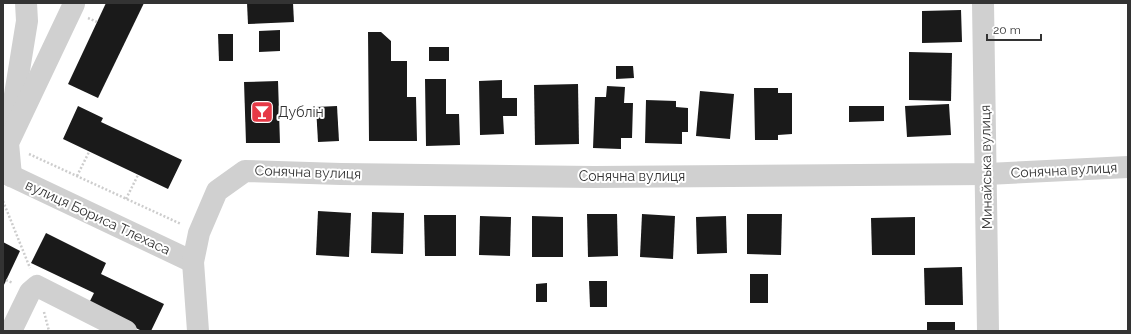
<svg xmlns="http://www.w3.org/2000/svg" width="1131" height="334" font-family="Raleway,sans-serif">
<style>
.building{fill:#1a1a1a}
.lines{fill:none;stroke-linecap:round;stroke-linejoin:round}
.path{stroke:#cdcdcd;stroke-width:2.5;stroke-dasharray:2 2;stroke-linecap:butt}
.minor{stroke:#d0d0d0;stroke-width:22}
.labels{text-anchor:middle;stroke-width:4;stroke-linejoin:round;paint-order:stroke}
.poi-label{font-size:14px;fill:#333;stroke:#fff;text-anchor:start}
.street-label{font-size:14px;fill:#333;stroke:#fff}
</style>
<rect width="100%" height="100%" fill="#fff"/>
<g class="building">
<path d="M 106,3 L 144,3 L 98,98 L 68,84 Z"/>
<path d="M 247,3 L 293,3 L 294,22 L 248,24 Z"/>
<path d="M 961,10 L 962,42 L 922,43 L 922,11 Z"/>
<path d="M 280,30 L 280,51 L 259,52 L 259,31 Z"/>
<path d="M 368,32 L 381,32 L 391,41 L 391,61 L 407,61 L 407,97 L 416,97 L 417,141 L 369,141 Z"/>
<path d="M 218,34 L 233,34 L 233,61 L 219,61 Z"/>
<rect x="429" y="47" width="20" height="14"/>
<path d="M 909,52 L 952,53 L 951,101 L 909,100 Z"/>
<path d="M 616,66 L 633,66 L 634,78 L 616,79 Z"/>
<path d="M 425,79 L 446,79 L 446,114 L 459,114 L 460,145 L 426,146 Z"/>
<path d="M 502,80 L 502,98 L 517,98 L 517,116 L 503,116 L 504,134 L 480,135 L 479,81 Z"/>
<path d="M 278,81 L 280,143 L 246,143 L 244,82 Z"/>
<path d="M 578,84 L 579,144 L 535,145 L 534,85 Z"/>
<path d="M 607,86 L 625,87 L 624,103 L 633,103 L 632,138 L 621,138 L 621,149 L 593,148 L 595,97 L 606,97 Z"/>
<path d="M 754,88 L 778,88 L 778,93 L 792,93 L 792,134 L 778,135 L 778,140 L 755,140 Z"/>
<path d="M 700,91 L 734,94 L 730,139 L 696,136 Z"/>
<path d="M 646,100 L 676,101 L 676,107 L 688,108 L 688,132 L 682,132 L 682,144 L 645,143 Z"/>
<path d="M 949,104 L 951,135 L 907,137 L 905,106 Z"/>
<path d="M 78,106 L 103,118 L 101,122 L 182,160 L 168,189 L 63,139 Z"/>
<path d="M 337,106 L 339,141 L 318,142 L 316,107 Z"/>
<path d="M 849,106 L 884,106 L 884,121 L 849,122 Z"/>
<path d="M 318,211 L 351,213 L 349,257 L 316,255 Z"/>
<path d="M 372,212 L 404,213 L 403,254 L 371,253 Z"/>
<path d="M 587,214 L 617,214 L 618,256 L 588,257 Z"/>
<path d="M 642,214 L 675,216 L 673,259 L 640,257 Z"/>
<path d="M 747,214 L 782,214 L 781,255 L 747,254 Z"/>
<path d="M 424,215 L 456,215 L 456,256 L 425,256 Z"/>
<path d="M 480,216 L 511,217 L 510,256 L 479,255 Z"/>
<path d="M 532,216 L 563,217 L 563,257 L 532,257 Z"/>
<path d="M 726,216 L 727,253 L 697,254 L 696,217 Z"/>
<path d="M 915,217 L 915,255 L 872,255 L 871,218 Z"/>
<path d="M 46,233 L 106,263 L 101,274 L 164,304 L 151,331 L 142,331 L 88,305 L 94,293 L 31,263 Z"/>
<path d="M 3,242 L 20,251 L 3,287 Z"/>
<path d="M 962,267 L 963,305 L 925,305 L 924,268 Z"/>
<rect x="750" y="274" width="18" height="29"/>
<path d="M 589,281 L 607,281 L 607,307 L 590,307 Z"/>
<path d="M 547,283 L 547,302 L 536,302 L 536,284 Z"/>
<rect x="927" y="322" width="28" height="9"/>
</g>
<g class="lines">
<g class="path">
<path d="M 88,18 L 97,22"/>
<path d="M 29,154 L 181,224"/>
<path d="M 77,176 L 89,152"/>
<path d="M 126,199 L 138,175"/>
<path d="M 3,201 L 30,268"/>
<path d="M 6,280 L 13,283"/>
<path d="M 44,312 L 49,331"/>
</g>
<g class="minor">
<path d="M 983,3 L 988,331"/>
<path d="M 7,120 L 13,107 L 27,21 L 26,3"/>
<path d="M 3,172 L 193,262"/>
<path d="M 11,176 L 8,143 L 74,4"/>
<path d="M 11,331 L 30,292 L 37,286 L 126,331"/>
<path d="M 198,331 L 193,262 L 199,233 L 217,191 L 245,171 L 341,174 L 594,177 L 987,174 L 1128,167"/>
</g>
</g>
<defs>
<g id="bar-square" transform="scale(1.15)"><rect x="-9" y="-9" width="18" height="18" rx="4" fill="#e63946" stroke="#fff"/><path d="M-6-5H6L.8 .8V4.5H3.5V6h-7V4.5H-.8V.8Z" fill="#fff"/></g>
</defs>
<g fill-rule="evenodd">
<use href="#bar-square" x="262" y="112"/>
</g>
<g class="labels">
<g class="poi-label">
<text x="278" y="117">Дублін</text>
</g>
<g class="street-label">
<text transform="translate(986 167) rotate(-91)" y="5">Минайська вулиця</text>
<text transform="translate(1064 170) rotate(-3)" y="5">Сонячна вулиця</text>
<text transform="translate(308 172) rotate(2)" y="5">Сонячна вулиця</text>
<text x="632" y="181">Сонячна вулиця</text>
<text transform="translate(98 217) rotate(25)" y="5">вулиця Бориса Тлехаса</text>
</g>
</g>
<rect width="1131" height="334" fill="none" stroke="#333333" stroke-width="8"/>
<path d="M987 34v6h54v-6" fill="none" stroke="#333333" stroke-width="2"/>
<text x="993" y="34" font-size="12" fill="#333333" stroke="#ffffff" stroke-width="3" paint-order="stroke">20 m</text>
</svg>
